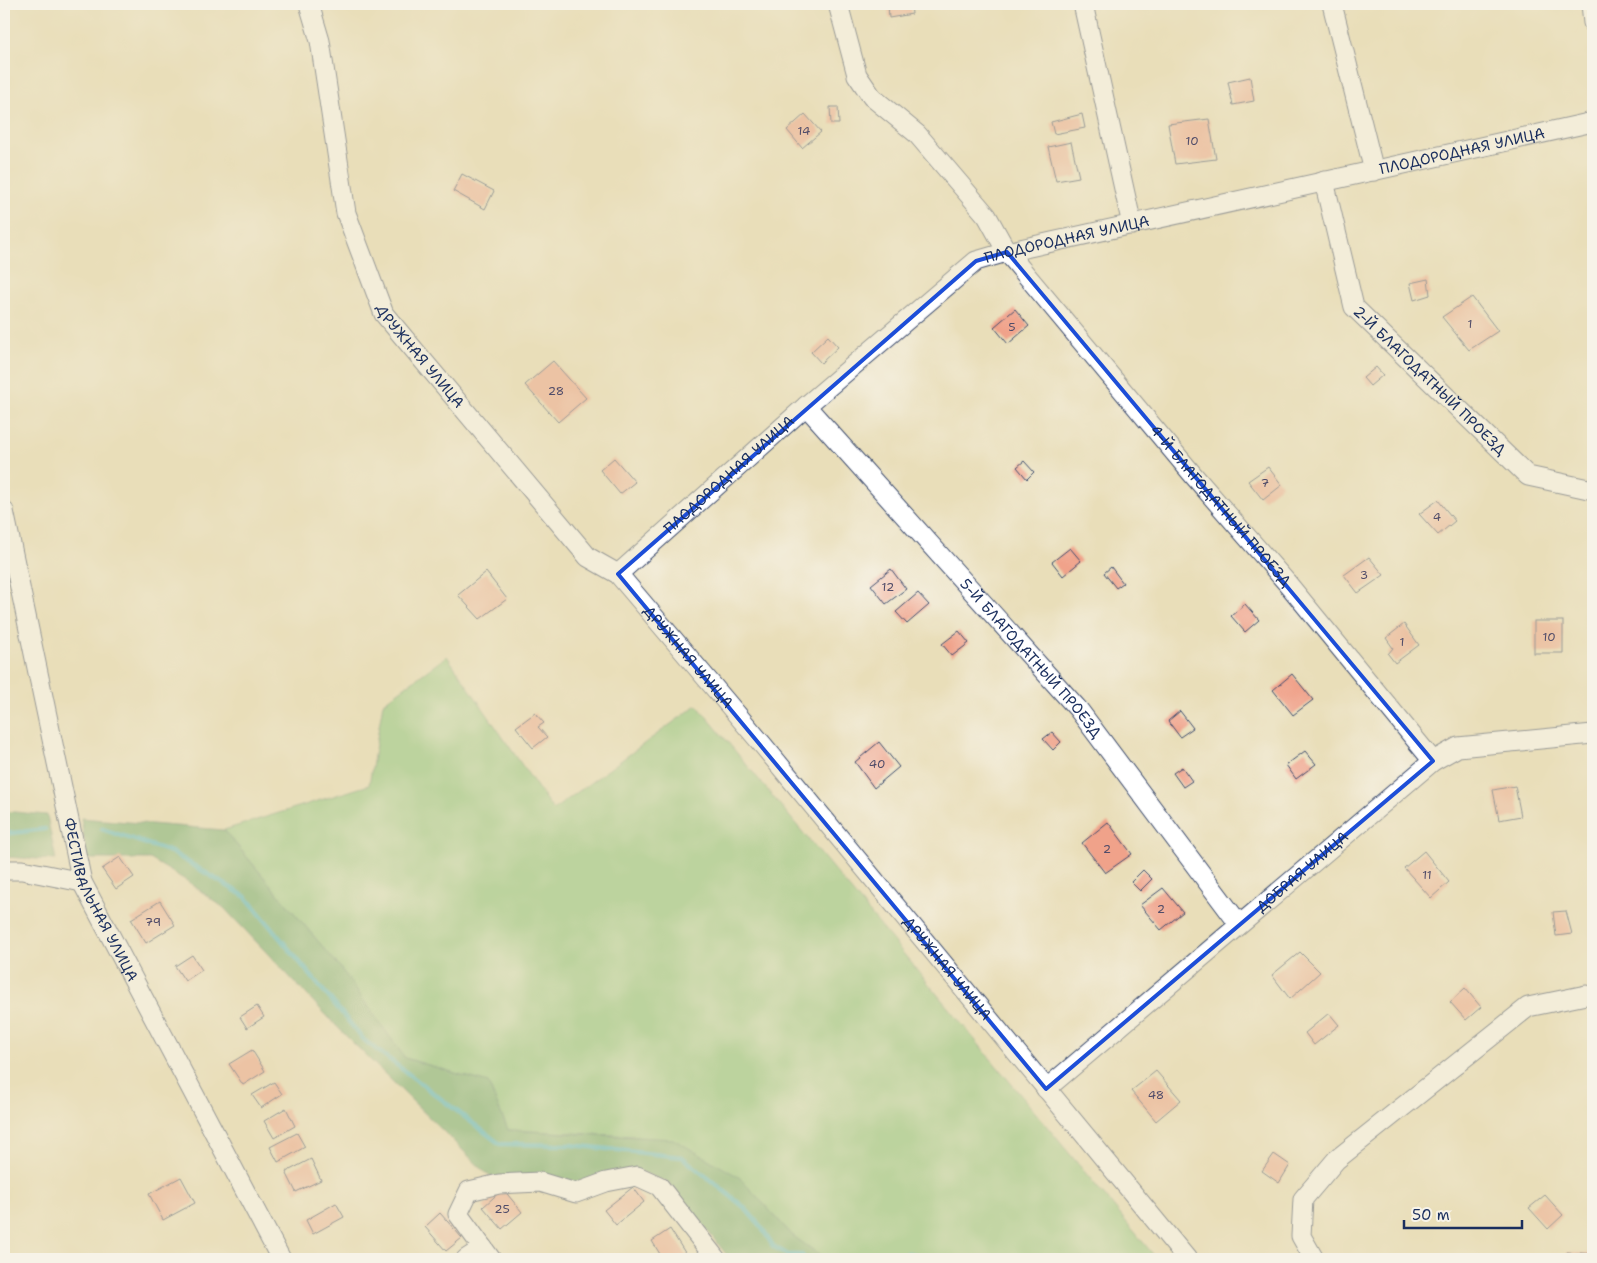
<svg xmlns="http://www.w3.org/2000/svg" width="1597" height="1263" font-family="'Shantell Sans',sans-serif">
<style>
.green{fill:#86c57c;stroke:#507a6d}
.forest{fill:#6caa6c;stroke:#446c65}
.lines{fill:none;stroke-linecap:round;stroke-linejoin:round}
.stream{stroke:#49b5c6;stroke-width:4.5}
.building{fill:#f0a28a}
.minor-casing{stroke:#3a496c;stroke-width:21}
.minor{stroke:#fff;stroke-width:19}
.marked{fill:none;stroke:#1d4ed8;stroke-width:4;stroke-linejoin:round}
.labels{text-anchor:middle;stroke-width:4.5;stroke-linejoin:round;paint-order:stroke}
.number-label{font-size:12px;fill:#504c69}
.street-label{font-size:15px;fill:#1b2f5e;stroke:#f7f3e8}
</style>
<rect width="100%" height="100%" fill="#f7f3e8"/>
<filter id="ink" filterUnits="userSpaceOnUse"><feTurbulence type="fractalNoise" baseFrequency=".02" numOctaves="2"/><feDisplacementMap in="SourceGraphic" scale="10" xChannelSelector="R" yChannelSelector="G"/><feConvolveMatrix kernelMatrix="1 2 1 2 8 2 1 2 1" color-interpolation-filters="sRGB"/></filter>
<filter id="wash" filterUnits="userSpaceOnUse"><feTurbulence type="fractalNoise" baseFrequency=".0096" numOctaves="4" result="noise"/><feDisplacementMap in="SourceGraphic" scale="20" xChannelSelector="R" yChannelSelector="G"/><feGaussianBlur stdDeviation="1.12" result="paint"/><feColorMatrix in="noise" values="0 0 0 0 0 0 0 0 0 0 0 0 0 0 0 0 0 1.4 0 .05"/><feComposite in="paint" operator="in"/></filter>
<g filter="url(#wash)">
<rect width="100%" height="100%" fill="#e9deb9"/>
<path class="green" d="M 447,656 L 553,810 L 697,705 L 1157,1259 L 825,1259 L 792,1235 L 739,1177 L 635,1136 L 508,1130 L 488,1083 L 405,1058 L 339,966 L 224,830 L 369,785 L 383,703 Z"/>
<g class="forest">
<path d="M 4,811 L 47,815 L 56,860 L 4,857 Z"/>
<path d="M 81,818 L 224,830 L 339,966 L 405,1058 L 488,1083 L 508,1130 L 673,1139 L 739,1177 L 792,1235 L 825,1259 L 730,1259 L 669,1183 L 637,1170 L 577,1185 L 490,1177 L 348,1038 L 224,908 L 187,881 L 150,859 L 87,859 Z"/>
</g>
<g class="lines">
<g class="stream">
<path d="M 102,829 L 171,852 L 246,897 L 364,1040 L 500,1144 L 571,1145 L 682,1157 L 744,1207 L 762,1228 L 773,1246 L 788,1255 L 802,1255 L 804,1259"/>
<path d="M 4,834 L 45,829"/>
<path d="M 903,1259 L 907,1253 L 917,1255 L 921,1259"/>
</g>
</g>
<g id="blocks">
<g class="building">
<path d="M 888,4 L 911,4 L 912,14 L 889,18 Z"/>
<path d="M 1250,77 L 1254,101 L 1233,105 L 1228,82 Z"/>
<path d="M 830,107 L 838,107 L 839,124 L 831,124 Z"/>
<path d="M 805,114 L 821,132 L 802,148 L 787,130 Z"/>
<path d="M 1082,114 L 1085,128 L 1054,134 L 1051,122 Z"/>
<path d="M 1209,119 L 1216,159 L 1175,164 L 1168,124 Z"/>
<path d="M 1071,142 L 1079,177 L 1056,181 L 1048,147 Z"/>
<path d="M 462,174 L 494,191 L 485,209 L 453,191 Z"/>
<path d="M 1428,279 L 1430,295 L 1414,300 L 1410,283 Z"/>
<path d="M 1472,297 L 1498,331 L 1469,350 L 1442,317 Z"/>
<path d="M 1015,309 L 1029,326 L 1008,344 L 994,327 Z"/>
<path d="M 828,336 L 838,347 L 821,363 L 811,352 Z"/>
<path d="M 553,361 L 586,398 L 558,422 L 525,385 Z"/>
<path d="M 1376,367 L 1383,375 L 1370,386 L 1363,378 Z"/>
<path d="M 614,458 L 635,482 L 620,494 L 600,470 Z"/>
<path d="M 1024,461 L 1034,472 L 1027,479 L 1017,467 Z"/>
<path d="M 1268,467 L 1282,485 L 1263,500 L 1248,481 Z"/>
<path d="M 1438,500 L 1455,521 L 1438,535 L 1419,514 Z"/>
<path d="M 1070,548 L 1081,561 L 1063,576 L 1052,562 Z"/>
<path d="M 1369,557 L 1384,575 L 1358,593 L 1344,575 Z"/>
<path d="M 1111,567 L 1123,583 L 1116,588 L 1104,573 Z"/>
<path d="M 891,569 L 906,589 L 886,604 L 871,585 Z"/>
<path d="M 486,572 L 507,599 L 480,619 L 458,595 Z"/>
<path d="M 918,593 L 929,605 L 907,624 L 896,612 Z"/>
<path d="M 1245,604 L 1259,620 L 1245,632 L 1231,616 Z"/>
<rect x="1534" y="621" width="29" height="32"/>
<path d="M 1404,624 L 1419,645 L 1395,663 L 1388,654 L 1393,648 L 1386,638 Z"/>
<path d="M 959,631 L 969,643 L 952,656 L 942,644 Z"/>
<path d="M 1292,674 L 1313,700 L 1293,715 L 1273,690 Z"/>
<path d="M 1180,711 L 1193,728 L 1180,737 L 1168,721 Z"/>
<path d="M 535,713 L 544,723 L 538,727 L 547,737 L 533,748 L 516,727 Z"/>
<path d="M 1052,732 L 1061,742 L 1053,750 L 1043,739 Z"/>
<path d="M 879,742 L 899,767 L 874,788 L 855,762 Z"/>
<path d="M 1305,751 L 1316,764 L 1296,779 L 1286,765 Z"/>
<path d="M 1182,767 L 1192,781 L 1183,787 L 1173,773 Z"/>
<path d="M 1515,786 L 1521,816 L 1499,820 L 1493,790 Z"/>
<path d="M 1108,822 L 1132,854 L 1105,873 L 1082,843 Z"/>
<path d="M 1424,851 L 1449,882 L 1431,898 L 1404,868 Z"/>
<path d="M 120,857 L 134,877 L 116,889 L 102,869 Z"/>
<path d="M 1143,870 L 1152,879 L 1140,891 L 1131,882 Z"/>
<path d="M 1163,888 L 1183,912 L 1161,930 L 1140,905 Z"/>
<path d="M 160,901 L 175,925 L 146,943 L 131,919 Z"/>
<path d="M 1566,911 L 1572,934 L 1556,936 L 1553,912 Z"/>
<path d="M 1300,952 L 1320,972 L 1290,999 L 1272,975 Z"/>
<path d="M 192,955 L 202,970 L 185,981 L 175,966 Z"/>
<path d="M 1465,988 L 1481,1007 L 1466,1020 L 1450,1002 Z"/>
<path d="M 257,1006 L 264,1017 L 247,1028 L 240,1017 Z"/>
<path d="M 1329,1013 L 1339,1025 L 1314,1045 L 1305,1033 Z"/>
<path d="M 252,1050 L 265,1071 L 243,1085 L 229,1064 Z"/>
<path d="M 1156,1071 L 1181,1100 L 1156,1121 L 1131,1091 Z"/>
<path d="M 274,1082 L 282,1094 L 261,1108 L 252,1095 Z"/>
<path d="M 286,1108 L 295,1126 L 274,1138 L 264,1121 Z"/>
<path d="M 297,1133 L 305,1147 L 278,1162 L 270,1147 Z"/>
<path d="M 1274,1154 L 1290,1165 L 1279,1183 L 1262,1171 Z"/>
<path d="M 311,1159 L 321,1180 L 296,1192 L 286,1172 Z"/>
<path d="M 181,1177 L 195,1203 L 163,1220 L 149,1194 Z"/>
<path d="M 633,1187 L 644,1202 L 616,1225 L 604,1210 Z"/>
<path d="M 503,1189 L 522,1212 L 502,1229 L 483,1207 Z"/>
<path d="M 1545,1195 L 1563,1215 L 1548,1229 L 1529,1208 Z"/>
<path d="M 336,1203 L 344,1217 L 313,1234 L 306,1220 Z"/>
<path d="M 440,1213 L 462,1238 L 446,1251 L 425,1227 Z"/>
<path d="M 670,1229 L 689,1259 L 663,1259 L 652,1241 Z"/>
<path d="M 1567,1252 L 1593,1254 L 1593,1259 L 1565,1259 Z"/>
</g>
</g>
</g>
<g filter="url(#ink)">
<use href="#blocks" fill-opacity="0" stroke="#3a496c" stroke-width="1"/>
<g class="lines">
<g class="minor-casing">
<g id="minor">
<path id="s1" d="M 309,4 L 320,41 L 346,213 L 384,314 L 588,557 L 618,574 L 762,744 L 1187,1259"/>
<path id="s2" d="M 838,4 L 857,75 L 872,97 L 917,134 L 987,216 L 1007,252 L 1194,476 L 1288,584 L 1433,761"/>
<path d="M 1083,4 L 1132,225"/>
<path d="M 1332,4 L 1374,171"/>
<path d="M 1591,4 L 1593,23"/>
<path id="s3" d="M 1324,181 L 1354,307 L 1528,476 L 1593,490"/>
<path id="s4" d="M 806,406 L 1078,709 L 1239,924"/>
<path id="s5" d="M 4,511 L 82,882 L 281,1259"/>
<path id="s6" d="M 618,574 L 806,406 L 976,261 L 1007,252 L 1593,122"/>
<path d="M 4,870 L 22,870 L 82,882"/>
<path id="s7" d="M 1046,1089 L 1433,761 L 1458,747 L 1593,734"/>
<path d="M 466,1259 L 483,1248"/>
<path d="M 491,1259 L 458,1214 L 469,1191 L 499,1184 L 540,1182 L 576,1193 L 606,1182 L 637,1176 L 659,1186 L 716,1259"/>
<path d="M 1314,1259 L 1301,1236 L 1303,1199 L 1336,1160 L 1528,1007 L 1586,995"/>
</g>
</g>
<use href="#minor" class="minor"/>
</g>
</g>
<path d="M0 0H1597V1263H0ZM 1007,252 L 1433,761 L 1046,1089 L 618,574 L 976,261 Z" fill="#e9deb9" fill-opacity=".55" fill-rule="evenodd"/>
<path class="marked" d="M 1007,252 L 1433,761 L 1046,1089 L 618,574 L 976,261 Z"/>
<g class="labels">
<g class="number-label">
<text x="804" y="135">14</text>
<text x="1192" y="145">10</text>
<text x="1470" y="328">1</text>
<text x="1012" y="331">5</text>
<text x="556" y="395">28</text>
<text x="1265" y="487">7</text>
<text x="1437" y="521">4</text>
<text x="1364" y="579">3</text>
<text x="888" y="591">12</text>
<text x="1549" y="641">10</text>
<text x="1402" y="646">1</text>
<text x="877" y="768">40</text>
<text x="1107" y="853">2</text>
<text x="1427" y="879">11</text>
<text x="1161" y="913">2</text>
<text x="153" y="926">79</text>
<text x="1156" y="1099">48</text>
<text x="502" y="1213">25</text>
</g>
<g class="street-label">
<text dy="5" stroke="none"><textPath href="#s6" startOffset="974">ПЛОДОРОДНАЯ УЛИЦА</textPath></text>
<text dy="5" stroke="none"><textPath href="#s6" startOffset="569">ПЛОДОРОДНАЯ УЛИЦА</textPath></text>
<text dy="5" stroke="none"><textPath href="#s1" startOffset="376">ДРУЖНАЯ УЛИЦА</textPath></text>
<text dy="5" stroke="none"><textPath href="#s3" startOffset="235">2-Й БЛАГОДАТНЫЙ ПРОЕЗД</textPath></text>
<text dy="5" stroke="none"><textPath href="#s6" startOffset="149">ПЛОДОРОДНАЯ УЛИЦА</textPath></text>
<text dy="5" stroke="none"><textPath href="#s2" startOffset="639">4-Й БЛАГОДАТНЫЙ ПРОЕЗД</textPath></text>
<text dy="5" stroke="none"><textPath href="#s1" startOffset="781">ДРУЖНАЯ УЛИЦА</textPath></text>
<text dy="5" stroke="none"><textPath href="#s4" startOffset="338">5-Й БЛАГОДАТНЫЙ ПРОЕЗД</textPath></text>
<text dy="5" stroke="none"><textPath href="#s7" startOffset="336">ДОБРАЯ УЛИЦА</textPath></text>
<text dy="5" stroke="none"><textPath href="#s5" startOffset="402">ФЕСТИВАЛЬНАЯ УЛИЦА</textPath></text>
<text dy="5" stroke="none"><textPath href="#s1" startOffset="1186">ДРУЖНАЯ УЛИЦА</textPath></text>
</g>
</g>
<rect width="1597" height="1263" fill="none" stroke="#f7f3e8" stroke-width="20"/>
<path d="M1404 1220v8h118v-8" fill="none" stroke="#1b2f5e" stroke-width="2.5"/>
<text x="1412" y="1220" font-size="15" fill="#1b2f5e" stroke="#f7f3e8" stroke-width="4" paint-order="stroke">50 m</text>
</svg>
